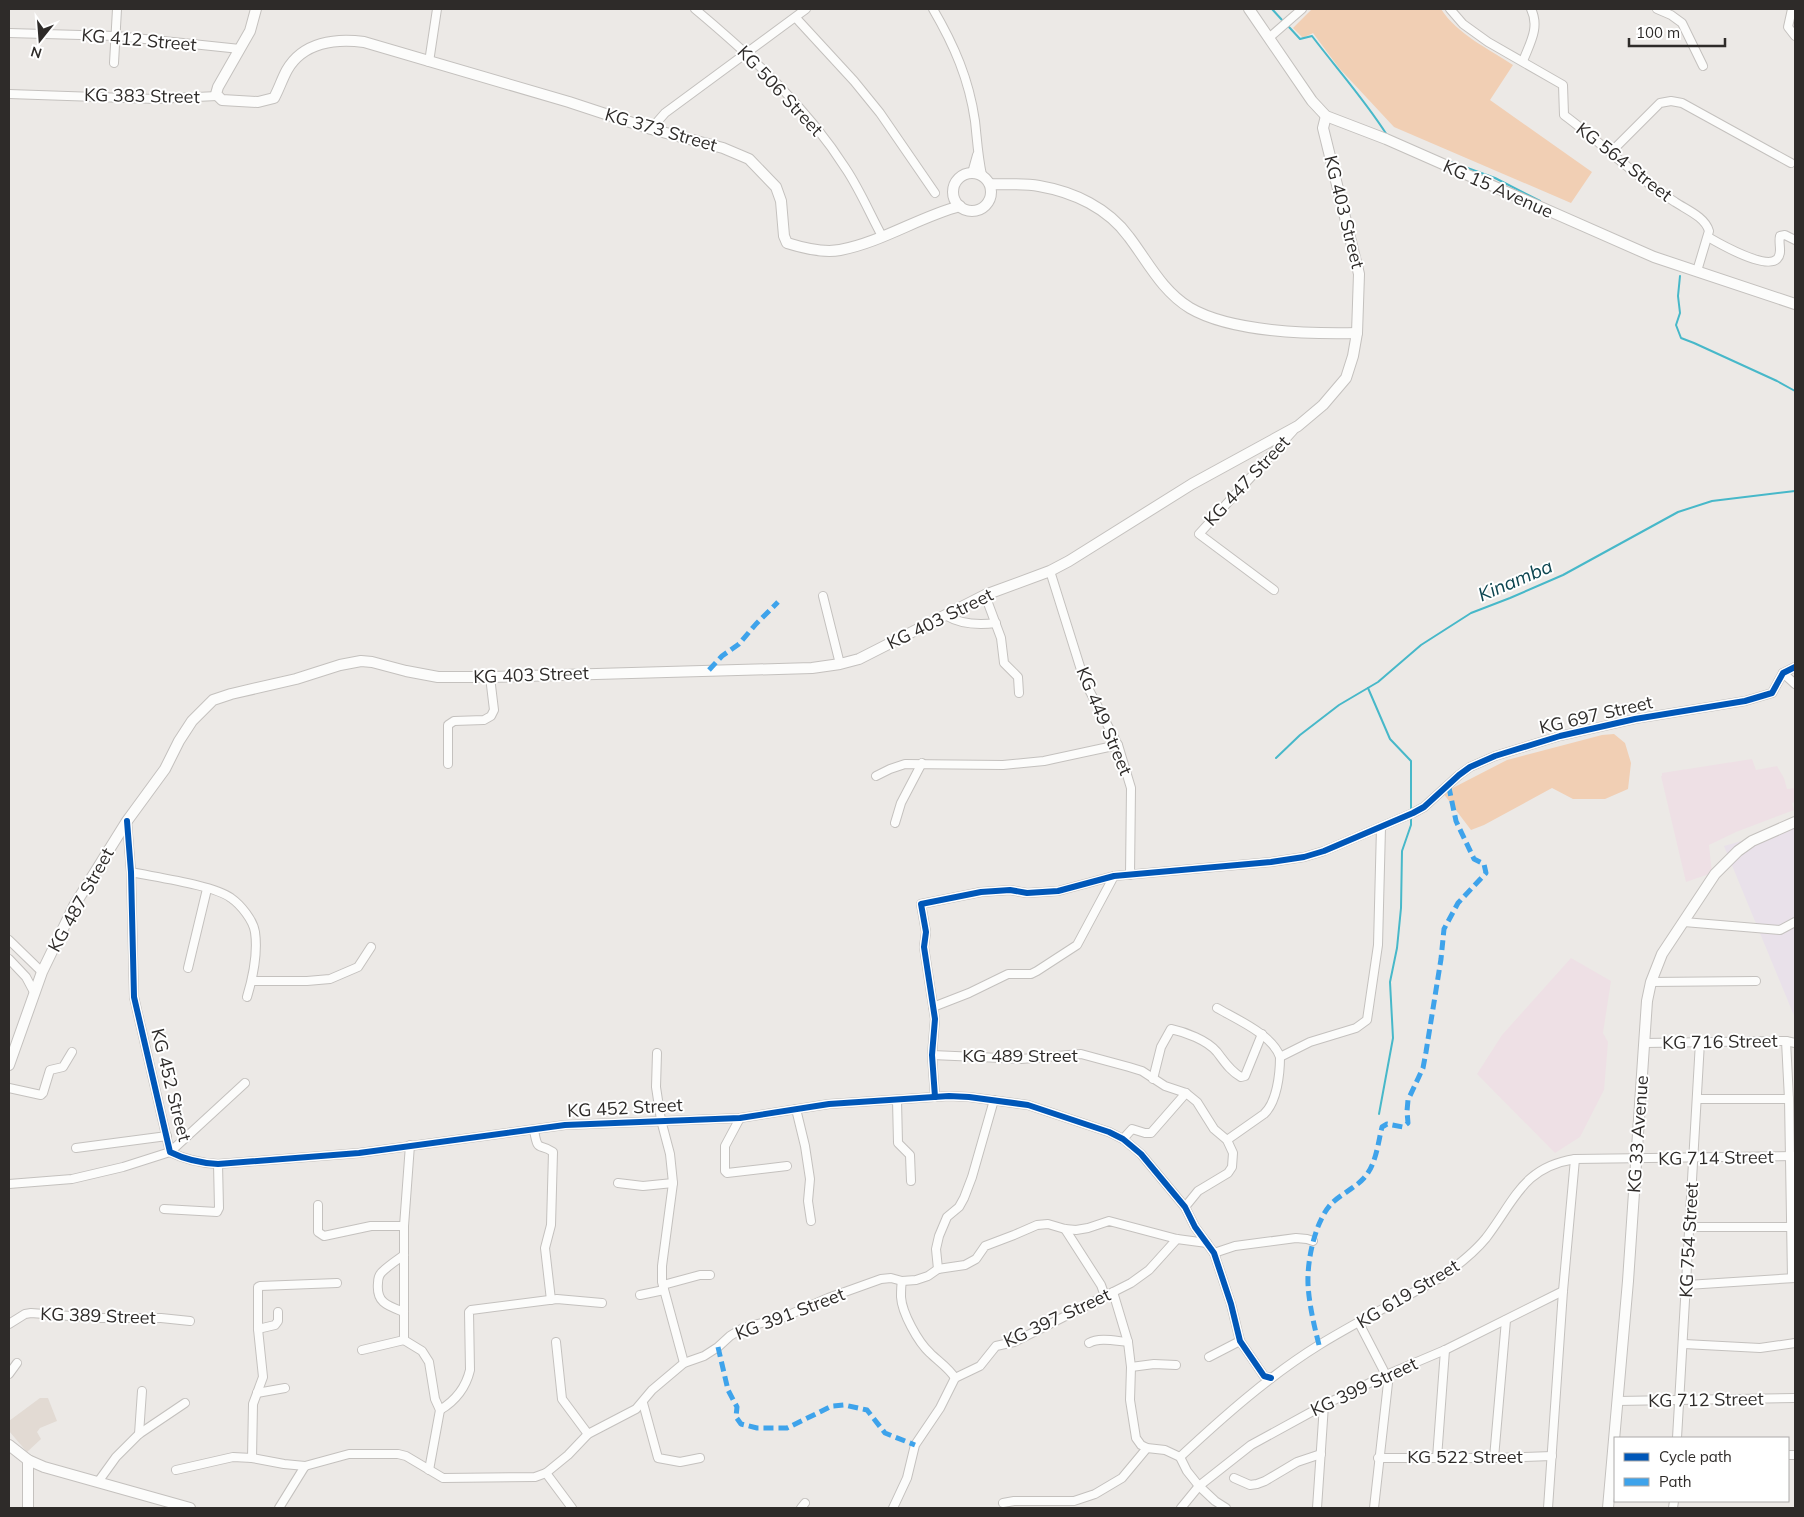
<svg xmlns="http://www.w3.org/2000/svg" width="1804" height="1517" font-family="Mulish,sans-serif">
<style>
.commercial{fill:#e9e1ea}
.built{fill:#e2dad3}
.education{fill:#eee0e5}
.green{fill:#f1cfb4}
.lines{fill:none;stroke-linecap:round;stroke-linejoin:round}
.stream{stroke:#47b8c9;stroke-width:2}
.minor-casing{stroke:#c4c1be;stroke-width:10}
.secondary-casing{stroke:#c4c1be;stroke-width:12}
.minor{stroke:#fcfcfb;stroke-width:8}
.secondary{stroke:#fcfcfb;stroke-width:10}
.quiet{stroke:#3ea3eb;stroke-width:5;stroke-dasharray:10 5;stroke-linecap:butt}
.cycleway-casing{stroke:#fff;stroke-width:9}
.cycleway{stroke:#0057b8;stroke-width:6}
.labels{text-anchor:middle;stroke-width:4;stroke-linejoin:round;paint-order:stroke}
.street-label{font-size:18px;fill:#2e2b29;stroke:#fff}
.water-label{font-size:19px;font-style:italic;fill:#0c4550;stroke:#fff}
</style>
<rect width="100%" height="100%" fill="#ece9e6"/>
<path class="commercial" d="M 1795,826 L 1795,1018 L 1724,846 Z"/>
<path class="built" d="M 40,1398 L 48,1398 L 57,1421 L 40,1428 L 37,1432 L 41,1439 L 27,1452 L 9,1431 L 9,1421 Z"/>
<g class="education">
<path d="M 1752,759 L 1756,770 L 1777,766 L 1784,778 L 1787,789 L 1795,788 L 1795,802 L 1792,803 L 1794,810 L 1736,832 L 1709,845 L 1712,873 L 1686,882 L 1661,776 L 1662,776 L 1662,773 Z"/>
<path d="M 1571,958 L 1611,981 L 1603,1033 L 1608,1042 L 1604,1090 L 1580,1137 L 1555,1153 L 1477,1074 L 1502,1035 Z"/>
</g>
<g class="green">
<path d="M 1312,9 L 1441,9 C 1457,34 1489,49 1513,65 L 1490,100 L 1592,172 L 1571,203 L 1394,127 L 1339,68 L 1313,33 L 1303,38 L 1293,28 Z"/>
<path d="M 1614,734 L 1625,743 L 1631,763 L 1628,789 L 1605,799 L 1573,799 L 1552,788 L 1484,825 L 1471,830 L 1443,793 L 1507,760 L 1602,735 Z"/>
</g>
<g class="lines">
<g class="stream">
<path d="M 1272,9 L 1282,20"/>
<path d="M 1289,27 L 1300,39 L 1312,36 C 1337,69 1365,100 1387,135"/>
<path d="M 1451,162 L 1495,178 L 1540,201"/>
<path d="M 1680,276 L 1678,296 L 1680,313 L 1676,325 L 1681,338 L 1694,343 L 1777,381 L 1795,391"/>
<path d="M 1368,688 L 1390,739 L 1411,761 L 1411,811"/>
<path d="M 1276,758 L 1300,735 L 1339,705 L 1378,682 L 1421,645 L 1471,613 L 1510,598 L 1563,575 L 1678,512 L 1712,501 L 1795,491"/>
<path d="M 1379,1114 L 1393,1038 L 1390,982 L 1397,948 L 1401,908 L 1402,851 L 1411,825 L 1411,815"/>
</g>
<g class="minor-casing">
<g id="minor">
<path d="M 695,9 C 751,56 806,106 846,169 C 860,190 870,214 882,236"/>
<path d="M 933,9 C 954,45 969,79 975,121 C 977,139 978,157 982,175"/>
<path d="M 1450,9 L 1463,24 L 1488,42 L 1563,85 L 1564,115 C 1602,143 1635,177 1675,202 C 1687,210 1705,217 1709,231 L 1697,271"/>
<path d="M 1657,9 L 1671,15 L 1682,23 L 1703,66"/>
<path d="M 1792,9 L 1788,27 L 1795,36"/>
<path d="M 796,18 L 854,81 L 880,113 L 935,193"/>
<path d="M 9,33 L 116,36 L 240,49"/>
<path d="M 1270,37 L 1302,9"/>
<path d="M 1523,61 C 1530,43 1540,27 1531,9"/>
<path d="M 429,62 L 437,9"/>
<path d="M 114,63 L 117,9"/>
<path d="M 9,94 L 155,99 L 217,96"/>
<path d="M 651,129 L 665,113 L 806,9"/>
<path d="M 1611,152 L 1660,103 L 1671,101 L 1682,103 L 1791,163"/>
<path d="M 972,173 L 977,155"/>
<path d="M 1708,237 C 1720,244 1766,270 1777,259 C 1783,253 1778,244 1780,236 L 1785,235 L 1795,240"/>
<path d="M 1050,571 L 1082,673 L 1087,686 L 1118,745 L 1131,788 L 1130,875"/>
<path d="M 1274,590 L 1199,534 L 1293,431"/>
<path d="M 985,595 L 1001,638 L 1004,663 L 1018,677 L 1019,693"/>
<path d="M 823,596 L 840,664"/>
<path d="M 947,616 C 962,625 979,625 996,623"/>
<path d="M 1783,673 L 1795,684"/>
<path d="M 448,764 L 448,725 L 454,721 L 484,720 L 491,716 L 494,710 L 490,677"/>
<path d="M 876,776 L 890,769 L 905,764 L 1003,765 L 1044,761 L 1118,745"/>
<path d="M 127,821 L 131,872 L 134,997 L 170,1152 C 186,1160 200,1163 218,1164 L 359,1153 L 565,1125 L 740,1118 L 829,1104 L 949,1096 L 969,1097 L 1028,1105 L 1109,1132 L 1123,1139 L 1141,1154 L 1185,1207 L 1195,1227 L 1214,1253 L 1231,1304 L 1240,1341 L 1264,1376 L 1271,1378"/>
<path d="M 895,823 L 901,803 L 922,763"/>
<path d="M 131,872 C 154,877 214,885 231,898 C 241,905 253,920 255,932 C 258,953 253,977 247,997"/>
<path d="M 1684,922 L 1780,930 L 1795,922"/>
<path d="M 9,940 L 42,972"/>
<path d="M 9,959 L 26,977 L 34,992"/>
<path d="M 188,968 L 207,889"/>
<path d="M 252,981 L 307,981 L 330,979 L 358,967 L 371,947"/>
<path d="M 1651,982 L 1756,981"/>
<path d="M 933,1007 L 969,993 L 1008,974 L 1031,974 L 1037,971 L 1077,945 L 1114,876"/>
<path d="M 1217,1008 C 1236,1019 1273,1035 1280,1057 C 1280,1074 1277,1102 1264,1114 L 1227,1140"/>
<path d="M 1786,1041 L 1789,1099 L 1792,1278"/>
<path d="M 1645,1043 L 1786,1041 L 1795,1043"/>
<path d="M 657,1053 L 656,1087 L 661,1120 L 670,1154 L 673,1183 L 662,1266 L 662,1282 L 684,1363"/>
<path d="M 932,1055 L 1021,1059 L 1081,1054 L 1129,1067 L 1142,1071 L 1165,1086 L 1186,1093 L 1197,1102 L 1214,1129 L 1227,1140 L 1233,1153 L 1232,1167 L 1228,1173 L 1198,1191 L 1185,1207"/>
<path d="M 1280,1057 L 1310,1042 L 1356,1028 L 1367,1020 L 1378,945 L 1381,827"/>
<path d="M 1153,1079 L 1161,1047 L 1171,1029 C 1185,1032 1207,1040 1217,1052 C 1224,1061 1230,1071 1241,1077 L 1245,1076 L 1262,1034"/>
<path d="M 9,1088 L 41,1095 L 43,1093 L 50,1070 L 63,1067 L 72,1052"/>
<path d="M 935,1097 L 932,1055 L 935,1019 L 924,947 L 926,932 L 921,904 L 981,892 L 1010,890 L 1027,893 L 1058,891 L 1114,876 L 1271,862 L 1304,857 L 1324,851 L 1413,813 L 1424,807 L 1459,775 L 1470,767 L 1495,756 L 1560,736 L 1635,719 L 1745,701 L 1772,693 L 1783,673 L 1795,667"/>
<path d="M 1698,1099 L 1789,1099"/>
<path d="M 897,1100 L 898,1143 L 910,1155 L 911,1181"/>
<path d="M 796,1109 L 805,1146 L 810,1179 L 808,1201 L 811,1221"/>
<path d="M 740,1118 L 725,1146 L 725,1171 L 727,1173 L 787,1166"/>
<path d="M 534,1130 C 538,1154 539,1142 553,1152 L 551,1225 L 545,1248 L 551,1300"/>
<path d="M 1123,1139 L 1132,1129 L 1145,1133 L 1151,1133 L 1186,1093"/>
<path d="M 410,1145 L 404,1226 L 404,1340 L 422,1351 L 429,1362 L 435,1399 L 440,1410 L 429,1470"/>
<path d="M 76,1148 L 167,1136"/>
<path d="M 618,1183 L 643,1186 L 673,1183"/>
<path d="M 9,1184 L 72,1179 L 123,1167 L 170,1152 L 245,1083"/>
<path d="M 318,1205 L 318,1232 L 324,1236 L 371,1226 L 404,1226"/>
<path d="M 164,1209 L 217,1212 L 219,1208 L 218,1164"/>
<path d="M 1690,1227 L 1790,1227"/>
<path d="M 1065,1229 L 1101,1285 L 1105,1296"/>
<path d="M 1214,1253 L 1235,1246 L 1296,1238 L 1307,1239 L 1313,1241"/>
<path d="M 938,1269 L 936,1249 L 939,1236 L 947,1217 L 959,1207 L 964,1198 L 972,1177 L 994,1100"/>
<path d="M 902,1281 C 901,1286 901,1291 901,1297 C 902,1313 918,1342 930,1353 C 938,1361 949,1368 955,1378"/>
<path d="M 663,1285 L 700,1275 L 710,1275"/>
<path d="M 1687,1285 L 1795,1278"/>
<path d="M 1113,1292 L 1128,1342 L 1131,1367 L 1130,1400 L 1136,1438 L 1141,1445 L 1147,1448 L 1165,1450 L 1180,1457 L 1187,1471 L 1199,1486 L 1215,1501 L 1226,1508"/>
<path d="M 640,1295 L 664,1290"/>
<path d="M 404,1312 C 388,1306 376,1303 378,1283 C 378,1279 379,1275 382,1272 C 388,1266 397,1260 404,1255"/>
<path d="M 1359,1323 L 1386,1375"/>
<path d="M 9,1324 L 25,1314 L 31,1313 L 96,1318 L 161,1318 L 190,1321"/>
<path d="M 258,1329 L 275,1325 L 278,1321 L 278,1312"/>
<path d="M 556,1342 L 562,1399 L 588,1434"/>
<path d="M 1089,1343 C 1099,1337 1116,1341 1128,1342"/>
<path d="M 1684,1344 L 1760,1348 L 1795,1343"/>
<path d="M 362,1350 L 404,1340"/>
<path d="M 1209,1357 L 1240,1341"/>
<path d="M 1131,1367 L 1154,1364 L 1176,1365"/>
<path d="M 9,1374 L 17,1363"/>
<path d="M 257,1393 L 285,1388"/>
<path d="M 1617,1401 L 1795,1398"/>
<path d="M 643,1403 L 658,1458 L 680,1462 L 700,1458"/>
<path d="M 440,1410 C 455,1401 466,1387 470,1370 L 469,1312 L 471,1310 L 557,1299 L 602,1303"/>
<path d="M 139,1434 L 142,1391"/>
<path d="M 1677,1438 L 1700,1042"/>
<path d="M 1788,1455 L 1795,1455"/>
<path d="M 1180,1457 C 1223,1417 1269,1376 1319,1345 C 1358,1321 1400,1300 1440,1278 C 1457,1266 1473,1254 1486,1238 C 1515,1200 1523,1167 1575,1159 L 1795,1156"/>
<path d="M 252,1458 L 253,1404 L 263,1377 L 258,1329 L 258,1287 L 260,1286 L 337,1283"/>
<path d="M 1378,1458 L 1494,1458 L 1552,1456"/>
<path d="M 1437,1458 L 1445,1350"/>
<path d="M 1494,1458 L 1506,1320"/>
<path d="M 176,1470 L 233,1457 L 252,1458 L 284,1464 L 305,1466"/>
<path d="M 546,1473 L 572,1508"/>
<path d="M 1234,1478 L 1250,1485 L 1257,1484 L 1265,1481 L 1297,1462 L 1321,1454"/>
<path d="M 98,1482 L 116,1457 L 139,1434 L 185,1403"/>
<path d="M 1003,1503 L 1014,1501 L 1074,1501 L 1095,1494 L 1122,1478 L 1147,1448"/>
<path d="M 279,1508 L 305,1466 L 349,1454 L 398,1454 L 406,1456 L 443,1478 L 535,1477 L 546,1473 L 568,1455 L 588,1434 L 636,1409 L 652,1390 L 684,1363 L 704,1356 L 718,1347 L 730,1336 L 743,1328 L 784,1317 L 828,1298 L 881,1279 L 891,1278 L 902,1281 L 916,1280 L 928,1276 L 938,1269 L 965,1265 L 976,1259 L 985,1246 L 1014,1235 L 1037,1225 L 1048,1224 L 1065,1229 L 1076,1230 L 1088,1228 L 1109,1221 L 1177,1239 L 1207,1243"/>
<path d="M 801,1508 L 805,1503"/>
<path d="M 893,1508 L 907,1478 L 915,1445 L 940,1408 L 955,1378 L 980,1366 L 996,1346 L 1014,1342 L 1032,1333 L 1131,1283 L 1149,1270 L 1177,1239"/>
<path d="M 1181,1508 L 1199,1486 L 1251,1445 L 1324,1405 L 1386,1375 L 1445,1350 L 1563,1291"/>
<path d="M 1317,1508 L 1324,1405"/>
<path d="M 1374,1508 L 1389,1374"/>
<path d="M 1548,1508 L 1563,1291 L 1575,1159"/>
<path d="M 1673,1508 L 1674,1501"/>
</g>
</g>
<g class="secondary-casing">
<g id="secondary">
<path d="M 256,9 L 250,31 L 218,87 L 216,94 L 222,100 L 258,102 L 274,98 C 279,89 282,79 287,70 C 303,42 336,38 364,42 L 569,102 L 651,129 L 723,148 L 749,159 L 776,187 L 781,201 L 784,236 L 787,243 C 803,248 824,253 840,250 C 882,242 919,217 960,206"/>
<path d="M 1249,9 L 1312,101 L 1326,116 L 1386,139 L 1654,257 L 1795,304"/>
<circle cx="972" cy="192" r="19"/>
<path d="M 990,184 C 1006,185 1023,183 1039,186 C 1074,192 1108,208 1129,237 C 1148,262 1162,291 1190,308 C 1231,332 1310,334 1357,333"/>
<path d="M 9,1065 L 42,972 L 74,906 L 127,821 L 165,769 L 179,741 L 192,721 L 213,700 L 231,694 L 296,679 L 340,665 L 361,661 L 372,662 L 406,671 L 438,677 L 490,677 L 812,668 L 840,664 L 859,659 L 985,595 L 1050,571 L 1069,561 L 1192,484 L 1298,426 L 1323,405 L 1346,378 L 1353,356 L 1357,333 L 1359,274 L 1323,128 L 1326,116"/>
<path d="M 9,1445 L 28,1460 L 44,1467 L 190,1508"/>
<path d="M 28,1508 L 28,1460"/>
<path d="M 1608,1508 L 1628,1281 L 1647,1001 L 1651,982 L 1662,954 L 1715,874 L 1738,851 L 1752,841 L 1795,822"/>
</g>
</g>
<use href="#minor" class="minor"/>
<use href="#secondary" class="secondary"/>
<g class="quiet">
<path d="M 709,670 L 722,656 L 739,644 L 756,624 L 778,602"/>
<path d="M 1319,1345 C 1314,1325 1309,1304 1308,1284 C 1307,1260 1315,1222 1331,1204 C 1341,1194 1355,1188 1364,1178 C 1376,1165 1378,1143 1382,1127 L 1387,1124 L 1403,1127 L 1408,1123 L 1407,1111 L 1408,1100 L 1423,1068 L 1426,1052 L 1441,959 L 1444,929 L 1458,903 L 1486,873 L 1484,864 L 1474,859 L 1456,821 L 1448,783"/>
<path d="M 718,1347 L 728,1390 L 737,1407 L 736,1417 L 741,1424 L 757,1428 L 787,1428 L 832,1406 L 844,1405 L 867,1410 L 885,1433 L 915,1445"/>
</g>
<g class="cycleway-casing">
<g id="cycleway">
<path d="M 127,821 L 131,872 L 134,997 L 170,1152 C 186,1160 200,1163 218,1164 L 359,1153 L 565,1125 L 740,1118 L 829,1104 L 949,1096 L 969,1097 L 1028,1105 L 1109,1132 L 1123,1139 L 1141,1154 L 1185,1207 L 1195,1227 L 1214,1253 L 1231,1304 L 1240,1341 L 1264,1376 L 1271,1378"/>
<path d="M 935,1097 L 932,1055 L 935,1019 L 924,947 L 926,932 L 921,904 L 981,892 L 1010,890 L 1027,893 L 1058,891 L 1114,876 L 1271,862 L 1304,857 L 1324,851 L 1413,813 L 1424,807 L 1459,775 L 1470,767 L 1495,756 L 1560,736 L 1635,719 L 1745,701 L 1772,693 L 1783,673 L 1795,667"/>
</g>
</g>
<use href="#cycleway" class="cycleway"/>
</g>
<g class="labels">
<g class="street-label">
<text transform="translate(139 40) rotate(5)" y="6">KG 412 Street</text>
<text transform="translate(780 91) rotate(47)" y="6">KG 506 Street</text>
<text transform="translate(142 96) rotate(1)" y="6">KG 383 Street</text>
<text transform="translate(661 130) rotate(16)" y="6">KG 373 Street</text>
<text transform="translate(1624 162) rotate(38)" y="6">KG 564 Street</text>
<text transform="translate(1498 189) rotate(24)" y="6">KG 15 Avenue</text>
<text transform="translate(1344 212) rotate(76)" y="6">KG 403 Street</text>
<text transform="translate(1247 481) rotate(-47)" y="6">KG 447 Street</text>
<text transform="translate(940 619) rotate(-26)" y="6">KG 403 Street</text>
<text transform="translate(531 675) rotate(-2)" y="6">KG 403 Street</text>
<text transform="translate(1596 715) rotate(-13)" y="6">KG 697 Street</text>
<text transform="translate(1104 721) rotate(67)" y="6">KG 449 Street</text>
<text transform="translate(81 900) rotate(-61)" y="6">KG 487 Street</text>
<text transform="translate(1720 1042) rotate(-1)" y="6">KG 716 Street</text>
<text x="1020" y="1062">KG 489 Street</text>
<text transform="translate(171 1085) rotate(76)" y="6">KG 452 Street</text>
<text transform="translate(625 1108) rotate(-3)" y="6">KG 452 Street</text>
<text transform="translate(1638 1134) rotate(-86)" y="6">KG 33 Avenue</text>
<text transform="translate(1716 1158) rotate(-1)" y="6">KG 714 Street</text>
<text transform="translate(1689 1240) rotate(-87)" y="6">KG 754 Street</text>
<text transform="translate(1408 1294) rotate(-31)" y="6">KG 619 Street</text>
<text transform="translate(790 1314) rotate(-21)" y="6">KG 391 Street</text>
<text transform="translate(98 1316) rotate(2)" y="6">KG 389 Street</text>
<text transform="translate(1057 1318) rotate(-25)" y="6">KG 397 Street</text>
<text transform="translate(1364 1387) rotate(-25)" y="6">KG 399 Street</text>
<text transform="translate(1706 1400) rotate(-1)" y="6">KG 712 Street</text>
<text x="1465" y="1463">KG 522 Street</text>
</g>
<g class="water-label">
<text transform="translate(1515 580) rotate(-23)" y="7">Kinamba</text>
</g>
</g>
<rect width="1804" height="1517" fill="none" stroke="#2e2b29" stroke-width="20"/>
<rect x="1614" y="1437" width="175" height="65" fill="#ffffff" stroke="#abaaa9"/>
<rect x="1624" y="1453" width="25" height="8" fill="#0057b8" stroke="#abaaa9"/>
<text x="1659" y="1462" font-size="15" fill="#2e2b29">Cycle path</text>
<rect x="1624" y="1478" width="25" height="8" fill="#3ea3eb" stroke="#abaaa9"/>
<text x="1659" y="1487" font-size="15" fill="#2e2b29">Path</text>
<g transform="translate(40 40) rotate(197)" stroke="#ffffff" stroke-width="4" paint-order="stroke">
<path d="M0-4L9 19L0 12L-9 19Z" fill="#2e2b29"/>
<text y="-8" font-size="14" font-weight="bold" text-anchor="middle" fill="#2e2b29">N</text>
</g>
<path d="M1629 38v8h96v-8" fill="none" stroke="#2e2b29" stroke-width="2.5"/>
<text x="1636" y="38" font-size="15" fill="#2e2b29" stroke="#ffffff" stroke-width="4" paint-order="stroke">100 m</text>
</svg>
